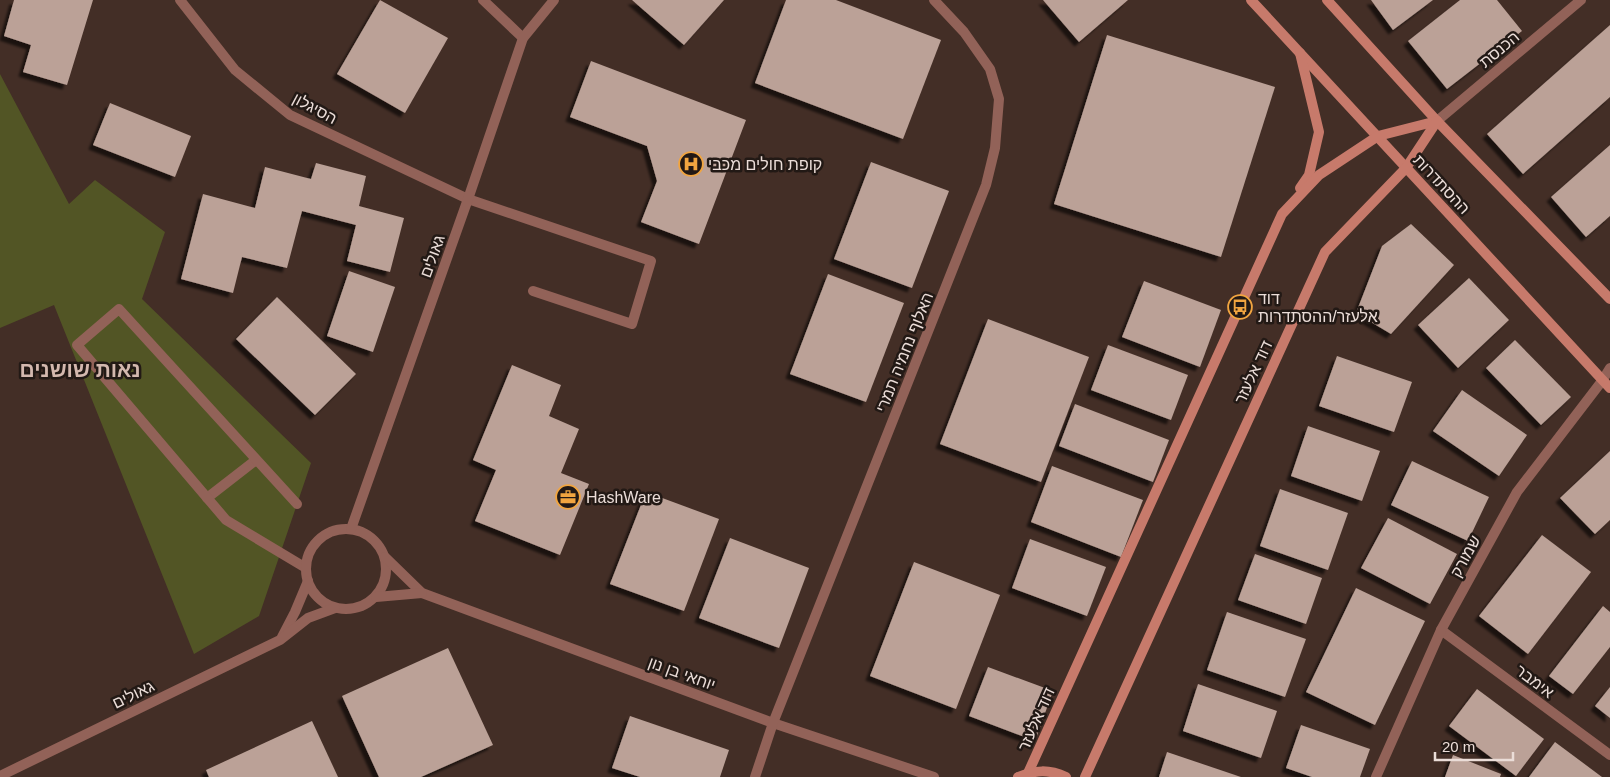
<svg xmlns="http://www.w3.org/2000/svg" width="1610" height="777" font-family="Helvetica,Heebo,sans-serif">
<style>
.green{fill:#525525}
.building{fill:#bba197;filter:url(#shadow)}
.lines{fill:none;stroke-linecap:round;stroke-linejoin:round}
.lane{stroke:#926258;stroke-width:10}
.street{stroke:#926258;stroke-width:10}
.secondary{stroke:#c77a6b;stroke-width:10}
.labels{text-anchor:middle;stroke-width:5;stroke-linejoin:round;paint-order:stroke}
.street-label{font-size:16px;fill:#ebddd8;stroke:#221915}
.poi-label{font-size:16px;fill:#ebddd8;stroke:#221915;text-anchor:start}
.district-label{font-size:21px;font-weight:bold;fill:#d3b8ae;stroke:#221915}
</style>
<defs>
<filter id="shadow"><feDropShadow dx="-4.5" dy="4.5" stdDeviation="1" flood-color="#0009"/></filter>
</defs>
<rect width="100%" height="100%" fill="#432e26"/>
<path class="green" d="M 0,74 L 69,204 L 95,180 L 165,232 L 142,299 L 311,463 L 259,616 L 194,654 L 54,305 L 0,328 Z"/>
<g class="building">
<path d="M 14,0 L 93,0 L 67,85 L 23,72 L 31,45 L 4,36 Z"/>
<path d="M 380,0 L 448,38 L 405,113 L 337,74 Z"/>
<path d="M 632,0 L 724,0 L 684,45 Z"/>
<path d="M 786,0 L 836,0 L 941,40 L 903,139 L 755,83 Z"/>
<path d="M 1043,0 L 1128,0 L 1079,42 Z"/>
<path d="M 1371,0 L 1433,0 L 1393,30 Z"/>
<path d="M 1460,0 L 1497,0 L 1522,31 L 1447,89 L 1408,41 Z"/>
<path d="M 1610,25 L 1610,97 L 1523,174 L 1487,134 Z"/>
<path d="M 1107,35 L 1275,87 L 1221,257 L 1054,204 Z"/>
<path d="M 591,61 L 746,120 L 699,244 L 641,222 L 657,181 L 647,146 L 570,117 Z"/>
<path d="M 110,103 L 191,136 L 175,177 L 93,145 Z"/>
<path d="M 1610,145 L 1610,216 L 1586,237 L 1551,197 Z"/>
<path d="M 871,162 L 949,191 L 912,288 L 834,259 Z"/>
<path d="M 316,163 L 366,176 L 359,206 L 404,218 L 390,272 L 347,261 L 356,225 L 302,211 L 287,268 L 242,257 L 233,293 L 181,279 L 203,194 L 255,208 L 265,167 L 311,179 Z"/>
<path d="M 1411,224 L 1454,265 L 1391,334 L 1356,313 L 1382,246 Z"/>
<path d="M 349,271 L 395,287 L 373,352 L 327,336 Z"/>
<path d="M 828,274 L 904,303 L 866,402 L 790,374 Z"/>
<path d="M 1469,278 L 1509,320 L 1458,368 L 1418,325 Z"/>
<path d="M 1144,281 L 1221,310 L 1200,367 L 1122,337 Z"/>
<path d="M 277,297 L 356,374 L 315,415 L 236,339 Z"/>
<path d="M 988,319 L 1089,357 L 1041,482 L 940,444 Z"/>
<path d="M 1515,340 L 1571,397 L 1541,425 L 1486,368 Z"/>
<path d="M 1108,345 L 1188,375 L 1171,420 L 1091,390 Z"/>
<path d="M 1337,356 L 1412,382 L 1394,432 L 1319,406 Z"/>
<path d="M 512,365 L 561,385 L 549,416 L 579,429 L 561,473 L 589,484 L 560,555 L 475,521 L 496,470 L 473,460 Z"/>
<path d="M 1462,390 L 1527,435 L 1499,476 L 1433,431 Z"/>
<path d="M 1075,404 L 1169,440 L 1153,482 L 1059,446 Z"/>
<path d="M 1308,426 L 1380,451 L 1362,501 L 1291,476 Z"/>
<path d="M 1610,451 L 1610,520 L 1595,534 L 1560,498 Z"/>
<path d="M 1412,461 L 1489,497 L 1468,541 L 1391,505 Z"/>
<path d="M 1052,466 L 1143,500 L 1121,557 L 1031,522 Z"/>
<path d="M 1280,489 L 1348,513 L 1328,570 L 1260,546 Z"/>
<path d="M 646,492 L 719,519 L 684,611 L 610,584 Z"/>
<path d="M 1388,518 L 1457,554 L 1430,604 L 1361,568 Z"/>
<path d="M 1542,535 L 1591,572 L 1528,654 L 1479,616 Z"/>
<path d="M 730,538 L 809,568 L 779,648 L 699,618 Z"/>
<path d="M 1030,539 L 1106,567 L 1087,616 L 1012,588 Z"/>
<path d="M 1255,554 L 1322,578 L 1306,624 L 1238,600 Z"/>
<path d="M 914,562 L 1000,595 L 956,709 L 870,676 Z"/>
<path d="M 1356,588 L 1425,621 L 1375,725 L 1306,692 Z"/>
<path d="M 1603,606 L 1610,612 L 1610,647 L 1573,694 L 1549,676 Z"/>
<path d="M 1227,612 L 1306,639 L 1285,697 L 1207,670 Z"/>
<path d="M 448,648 L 493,745 L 421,777 L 379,777 L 342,696 Z"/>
<path d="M 988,667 L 1053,691 L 1035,741 L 969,716 Z"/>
<path d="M 1198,684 L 1277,711 L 1261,758 L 1183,731 Z"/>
<path d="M 1610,687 L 1610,718 L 1595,706 Z"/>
<path d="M 1477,689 L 1544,739 L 1516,776 L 1449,726 Z"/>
<path d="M 630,716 L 729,750 L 720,777 L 640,777 L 612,768 Z"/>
<path d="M 312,721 L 338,777 L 209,777 L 206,770 Z"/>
<path d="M 1301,725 L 1370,749 L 1360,777 L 1312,777 L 1286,768 Z"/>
<path d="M 1555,742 L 1602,777 L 1529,777 Z"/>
<path d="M 1167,752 L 1241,777 L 1159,777 Z"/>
<path d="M 1453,755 L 1501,774 L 1500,777 L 1445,777 Z"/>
</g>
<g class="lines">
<g class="lane">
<path d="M 468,199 L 651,261 L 632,324 L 533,291"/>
<path d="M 207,498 L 256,460"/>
<path d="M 297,504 L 119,309 L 77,345 L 226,520 L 306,568"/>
</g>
<g class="street">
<path d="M 180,0 L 235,70 L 290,115 L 468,199"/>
<path d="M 483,0 L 523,38"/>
<path d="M 1437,121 L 1581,0"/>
<circle cx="346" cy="569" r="40"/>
<path d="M 351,529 L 468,199 L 523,38 L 554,0"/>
<path d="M 385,557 L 422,593 L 773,723 L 934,777"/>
<path d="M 376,597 L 422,593"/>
<path d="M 1441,630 L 1610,755"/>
<path d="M 282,637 L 295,612 L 308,581"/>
<path d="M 0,776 L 280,640 L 308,618 L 335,608"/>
<path d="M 755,777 L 773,723 L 986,185 L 995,148 L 999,99 L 990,69 L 964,32 L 934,0"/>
<path d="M 1376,777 L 1441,630 L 1517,492 L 1602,381 L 1610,368"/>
</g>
<g class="secondary">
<path d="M 1251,0 L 1610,388"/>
<path d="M 1327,0 L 1437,121 L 1610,299"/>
<path d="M 1300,53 L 1319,132 L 1309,175 L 1300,188"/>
<path d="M 1028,773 L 1282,214 L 1319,175 L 1378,136 L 1437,121"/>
<path d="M 1018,777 C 1035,770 1049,769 1066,777"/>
<path d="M 1085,777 L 1325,252 L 1406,168 L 1437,121"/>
</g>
</g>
<defs>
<g id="hospital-ring" transform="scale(1.25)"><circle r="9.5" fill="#221915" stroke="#f1a540" stroke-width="1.5"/><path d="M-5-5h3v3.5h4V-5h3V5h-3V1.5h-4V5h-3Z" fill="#f1a540"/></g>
<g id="bus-ring" transform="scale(1.25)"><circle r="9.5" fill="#221915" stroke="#f1a540" stroke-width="1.5"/><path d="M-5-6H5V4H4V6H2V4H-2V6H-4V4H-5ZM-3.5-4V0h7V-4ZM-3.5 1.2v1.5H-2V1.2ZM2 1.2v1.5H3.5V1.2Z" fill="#f1a540"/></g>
<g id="office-ring" transform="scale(1.25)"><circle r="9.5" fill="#221915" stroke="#f1a540" stroke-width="1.5"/><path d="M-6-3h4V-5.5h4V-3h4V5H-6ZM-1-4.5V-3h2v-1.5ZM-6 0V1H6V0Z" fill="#f1a540"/></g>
</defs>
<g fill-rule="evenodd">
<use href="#hospital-ring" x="691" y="164"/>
<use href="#bus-ring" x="1240" y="307"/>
<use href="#office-ring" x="568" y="497"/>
</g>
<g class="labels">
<g class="street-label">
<text transform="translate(1499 49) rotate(-40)" y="6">הכנסת</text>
<text transform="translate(315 108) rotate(28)" y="6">הסיגלון</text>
<text transform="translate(1442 184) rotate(47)" y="6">ההסתדרות</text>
<text transform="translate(432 256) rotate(-70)" y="6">גאולים</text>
<text transform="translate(904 352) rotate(-68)" y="6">האלוף נחמיה תמרי</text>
<text transform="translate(1253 372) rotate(-65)" y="6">דוד אלעזר</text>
<text transform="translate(1465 556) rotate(-61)" y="6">שמורק</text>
<text transform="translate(682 673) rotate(20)" y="6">יוחאי בן נון</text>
<text transform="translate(1535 681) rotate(37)" y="6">אימבר</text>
<text transform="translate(133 694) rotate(-26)" y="6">גאולים</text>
<text transform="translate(1036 719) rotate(-66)" y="6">דוד אלעזר</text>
</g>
<g class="poi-label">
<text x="708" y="170">קופת חולים מכבי</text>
<text x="1258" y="304">דוד<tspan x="1258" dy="18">אלעזר/ההסתדרות</tspan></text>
<text x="586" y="503">HashWare</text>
</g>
<g class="district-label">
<text x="80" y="377">נאות שושנים</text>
</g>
</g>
<path d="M1435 752v8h78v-8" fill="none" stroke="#ebddd8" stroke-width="2.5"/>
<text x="1442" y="752" font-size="15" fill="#ebddd8" stroke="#221915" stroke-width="4" paint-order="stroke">20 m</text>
</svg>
